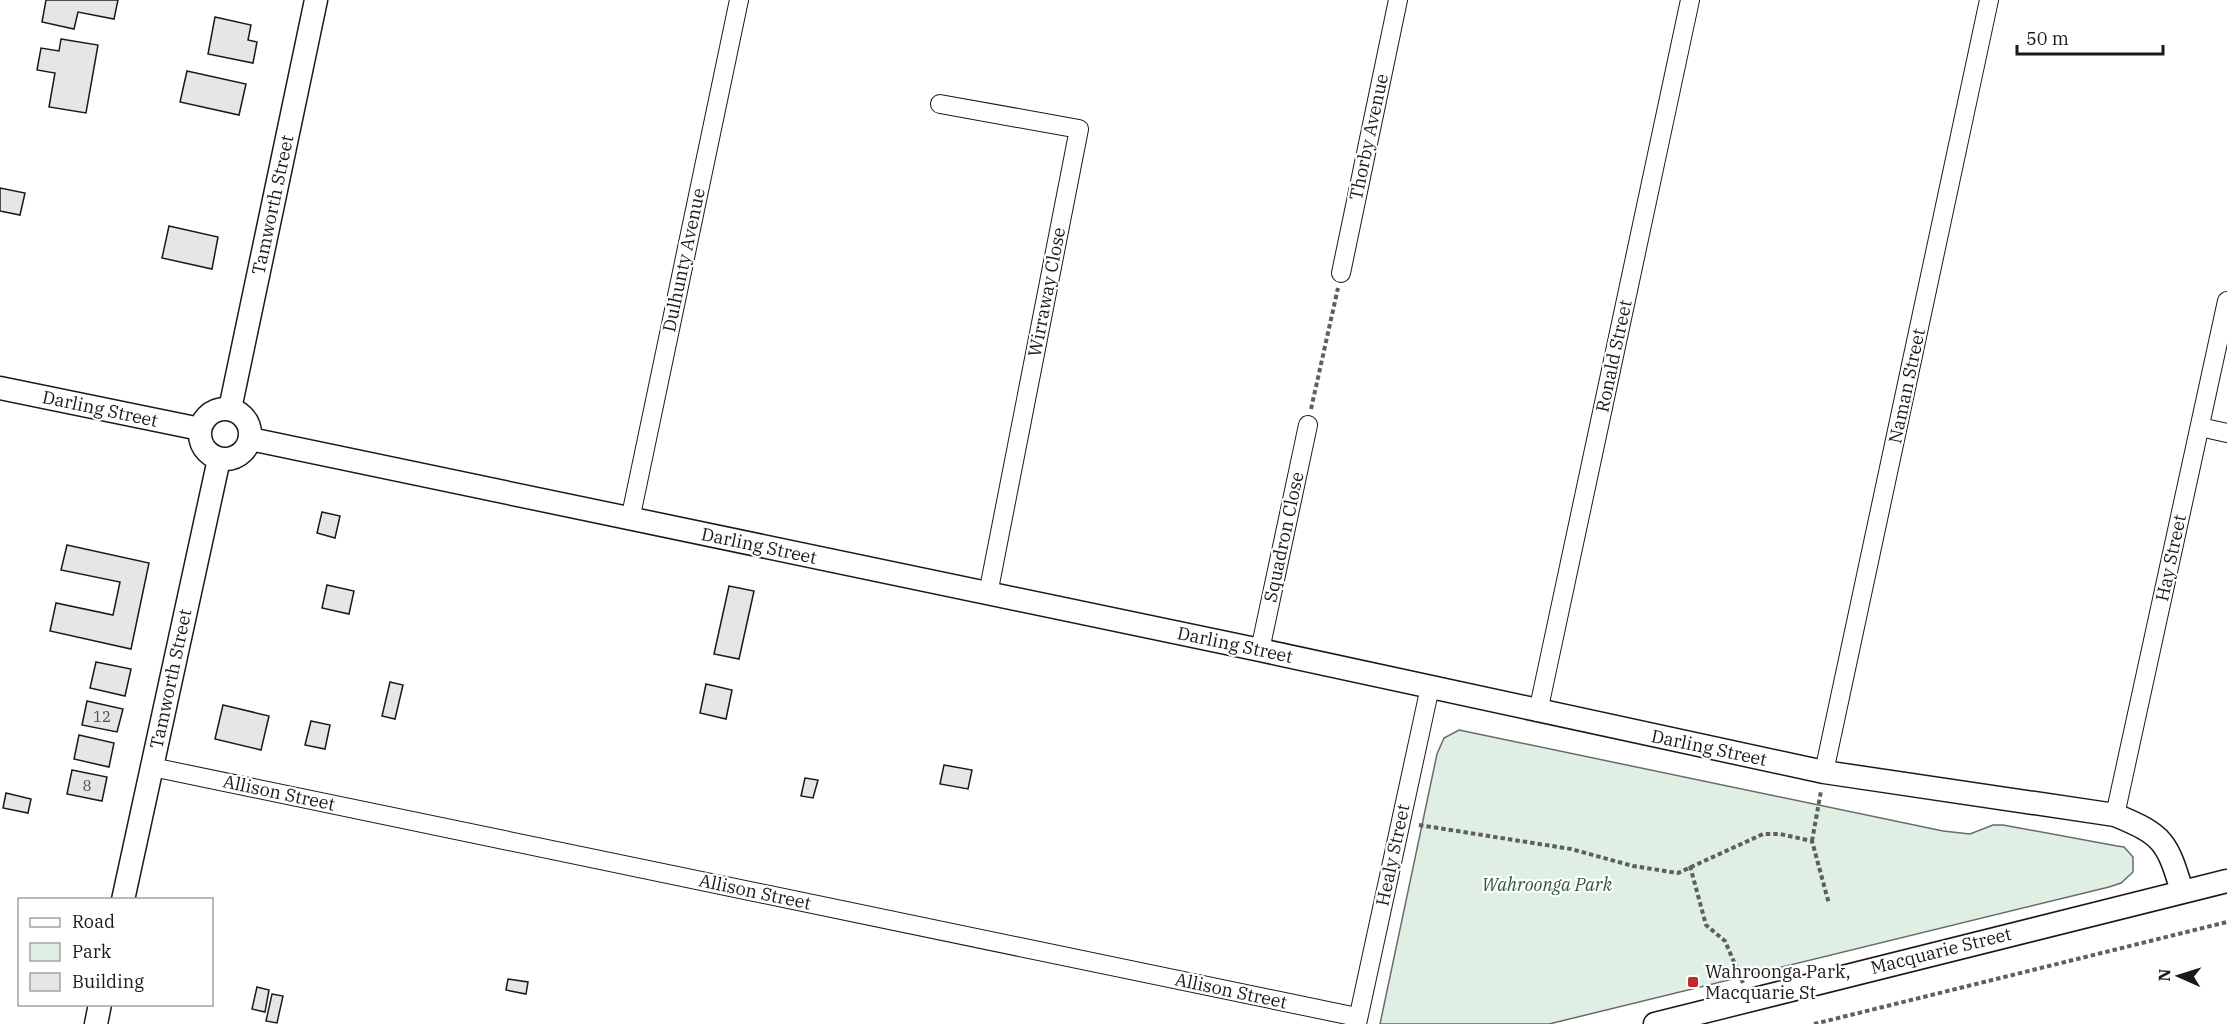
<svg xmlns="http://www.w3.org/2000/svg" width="2227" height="1024" font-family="'IBM Plex Serif',serif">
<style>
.green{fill:#e0efe3;stroke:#6a6a6a;stroke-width:1.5}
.building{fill:#e6e6e6;stroke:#1a1a1a;stroke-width:1.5}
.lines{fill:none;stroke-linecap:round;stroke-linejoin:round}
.minor-casing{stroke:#1a1a1a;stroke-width:20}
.tertiary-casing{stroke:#1a1a1a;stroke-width:25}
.path{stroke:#5f5f5f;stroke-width:4;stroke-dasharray:4.5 3;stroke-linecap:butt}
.minor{stroke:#fff;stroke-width:18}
.tertiary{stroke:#fff;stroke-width:22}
.poi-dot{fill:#c62828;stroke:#fff;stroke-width:2}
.labels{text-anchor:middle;stroke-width:4.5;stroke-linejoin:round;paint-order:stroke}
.number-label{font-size:15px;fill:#4d4d4d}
.street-label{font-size:18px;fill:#1a1a1a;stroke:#fff}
.park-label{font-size:18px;font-style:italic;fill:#2b5a34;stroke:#fff}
.poi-label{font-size:18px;fill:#1a1a1a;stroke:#fff;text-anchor:start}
</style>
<rect width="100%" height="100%" fill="#fff"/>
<path class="green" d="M 1459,730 L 1943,831 L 1970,834 L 1993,825 L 2003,825 L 2117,846 L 2124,847 L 2133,857 L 2133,872 L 2121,883 L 2109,887 L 1549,1024 L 1380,1024 L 1437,754 L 1444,738 Z"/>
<g class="building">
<path d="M 46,0 L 118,0 L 114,19 L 78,12 L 74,29 L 42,22 Z"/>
<path d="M 215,17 L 251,25 L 248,40 L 257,42 L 253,63 L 208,54 Z"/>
<path d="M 61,39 L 98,45 L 86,113 L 49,107 L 55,73 L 37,70 L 41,48 L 59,51 Z"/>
<path d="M 187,71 L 246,84 L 239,115 L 180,102 Z"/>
<path d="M 0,188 L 25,193 L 20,215 L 0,211 Z"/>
<path d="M 169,226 L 218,237 L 212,269 L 162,258 Z"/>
<path d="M 322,512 L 340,516 L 335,538 L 317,533 Z"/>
<path d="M 67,545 L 149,563 L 131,649 L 50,631 L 56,603 L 113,615 L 120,582 L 61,570 Z"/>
<path d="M 327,585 L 354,591 L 349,614 L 322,608 Z"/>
<path d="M 729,586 L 754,591 L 739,659 L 714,654 Z"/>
<path d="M 96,662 L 131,669 L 125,696 L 90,688 Z"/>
<path d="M 390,682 L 403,685 L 395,719 L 382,716 Z"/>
<path d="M 706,684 L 732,690 L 726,719 L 700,713 Z"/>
<path d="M 87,701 L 123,709 L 117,732 L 82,725 Z"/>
<path d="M 223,705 L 269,716 L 261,750 L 215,739 Z"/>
<path d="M 311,721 L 330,725 L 325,749 L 305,745 Z"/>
<path d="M 79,735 L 114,743 L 109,767 L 74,759 Z"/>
<path d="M 944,765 L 972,770 L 968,789 L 940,784 Z"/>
<path d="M 72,770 L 107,777 L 102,801 L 67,794 Z"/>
<path d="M 805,778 L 818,780 L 813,798 L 801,796 Z"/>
<path d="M 6,793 L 31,799 L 28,813 L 3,808 Z"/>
<path d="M 508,979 L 528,982 L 526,994 L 506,990 Z"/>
<path d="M 257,987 L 269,990 L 265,1012 L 252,1009 Z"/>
<path d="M 272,994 L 283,996 L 277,1023 L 266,1021 Z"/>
</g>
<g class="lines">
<g class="minor-casing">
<g id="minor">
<path d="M 940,104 L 1079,129 L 988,594"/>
<path d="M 1341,273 L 1398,0"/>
<path d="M 2200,427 L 2227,433"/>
<path d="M 630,520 L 739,0"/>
<path d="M 1260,650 L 1308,425"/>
<path d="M 1538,712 L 1690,0"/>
<path d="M 152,767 L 1357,1017"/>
<path d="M 1824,772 L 1989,0"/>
<path d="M 2115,815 L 2227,301"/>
<path d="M 1357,1024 L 1430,687"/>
</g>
</g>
<g class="tertiary-casing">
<g id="tertiary">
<path d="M 0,388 L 200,429"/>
<circle cx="225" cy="434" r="25"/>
<path d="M 230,409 L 316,0"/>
<path d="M 250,439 L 1260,650 L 1824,772 L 2115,815 C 2164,835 2167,842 2182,891"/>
<path d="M 123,900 L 219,459"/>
<path d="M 96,1024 L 100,1004"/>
<path d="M 1655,1024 L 2227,881"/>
</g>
</g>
<g class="path">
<path d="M 1311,409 L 1338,288"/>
<path d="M 1419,825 L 1571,849 L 1633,866 L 1678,873 L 1763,834 L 1780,834 L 1812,841 L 1829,904"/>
<path d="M 1812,841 L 1821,791"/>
<path d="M 1690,866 L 1706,925 L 1725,941 L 1743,983"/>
<path d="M 1814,1024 L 2227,922"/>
</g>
<use href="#minor" class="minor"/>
<use href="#tertiary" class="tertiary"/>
</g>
<rect class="poi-dot" x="1687" y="976" width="12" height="12" rx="3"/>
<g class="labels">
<g class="number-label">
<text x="102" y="722">12</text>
<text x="87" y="791">8</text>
</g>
<g class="street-label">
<text transform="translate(1369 137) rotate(-78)" y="6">Thorby Avenue</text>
<text transform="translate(273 205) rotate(-78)" y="6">Tamworth Street</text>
<text transform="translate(684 260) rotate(-78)" y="6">Dulhunty Avenue</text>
<text transform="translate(1047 292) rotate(-79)" y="6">Wirraway Close</text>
<text transform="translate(1614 356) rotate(-78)" y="6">Ronald Street</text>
<text transform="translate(1907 386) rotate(-78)" y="6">Naman Street</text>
<text transform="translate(100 409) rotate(12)" y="6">Darling Street</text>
<text transform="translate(1284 537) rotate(-78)" y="6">Squadron Close</text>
<text transform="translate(759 546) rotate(12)" y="6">Darling Street</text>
<text transform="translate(2171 558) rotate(-78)" y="6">Hay Street</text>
<text transform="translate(1235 645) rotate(12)" y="6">Darling Street</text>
<text transform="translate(171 679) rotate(-78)" y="6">Tamworth Street</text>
<text transform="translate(1709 748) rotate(12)" y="6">Darling Street</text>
<text transform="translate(279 793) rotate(12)" y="6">Allison Street</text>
<text transform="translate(1393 855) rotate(-78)" y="6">Healy Street</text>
<text transform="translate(755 892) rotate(12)" y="6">Allison Street</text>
<text transform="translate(1941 951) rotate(-14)" y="6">Macquarie Street</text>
<text transform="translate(1231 991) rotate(12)" y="6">Allison Street</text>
</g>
<g class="park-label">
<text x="1547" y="891">Wahroonga Park</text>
</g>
<g class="poi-label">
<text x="1705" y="978">Wahroonga Park,<tspan x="1705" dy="21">Macquarie St</tspan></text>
</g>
</g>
<rect x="18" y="898" width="195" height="108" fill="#ffffff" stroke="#a3a3a3" stroke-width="1.5"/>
<rect x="30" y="918" width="30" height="9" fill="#ffffff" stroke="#a3a3a3" stroke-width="1.5"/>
<text x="72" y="928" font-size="18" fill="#1a1a1a">Road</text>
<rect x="30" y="943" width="30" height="18" fill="#e0efe3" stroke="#a3a3a3" stroke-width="1.5"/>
<text x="72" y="958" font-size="18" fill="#1a1a1a">Park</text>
<rect x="30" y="973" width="30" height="18" fill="#e6e6e6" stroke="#a3a3a3" stroke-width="1.5"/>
<text x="72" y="988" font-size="18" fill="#1a1a1a">Building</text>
<g transform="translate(2179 976) rotate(273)" stroke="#ffffff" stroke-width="4.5" paint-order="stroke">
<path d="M0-4.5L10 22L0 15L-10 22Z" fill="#1a1a1a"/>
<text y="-9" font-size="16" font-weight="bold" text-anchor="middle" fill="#1a1a1a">N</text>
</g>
<path d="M2017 45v9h146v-9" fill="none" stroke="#1a1a1a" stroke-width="3"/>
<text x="2026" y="45" font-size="18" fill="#1a1a1a" stroke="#ffffff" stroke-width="4.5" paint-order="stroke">50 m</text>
</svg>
